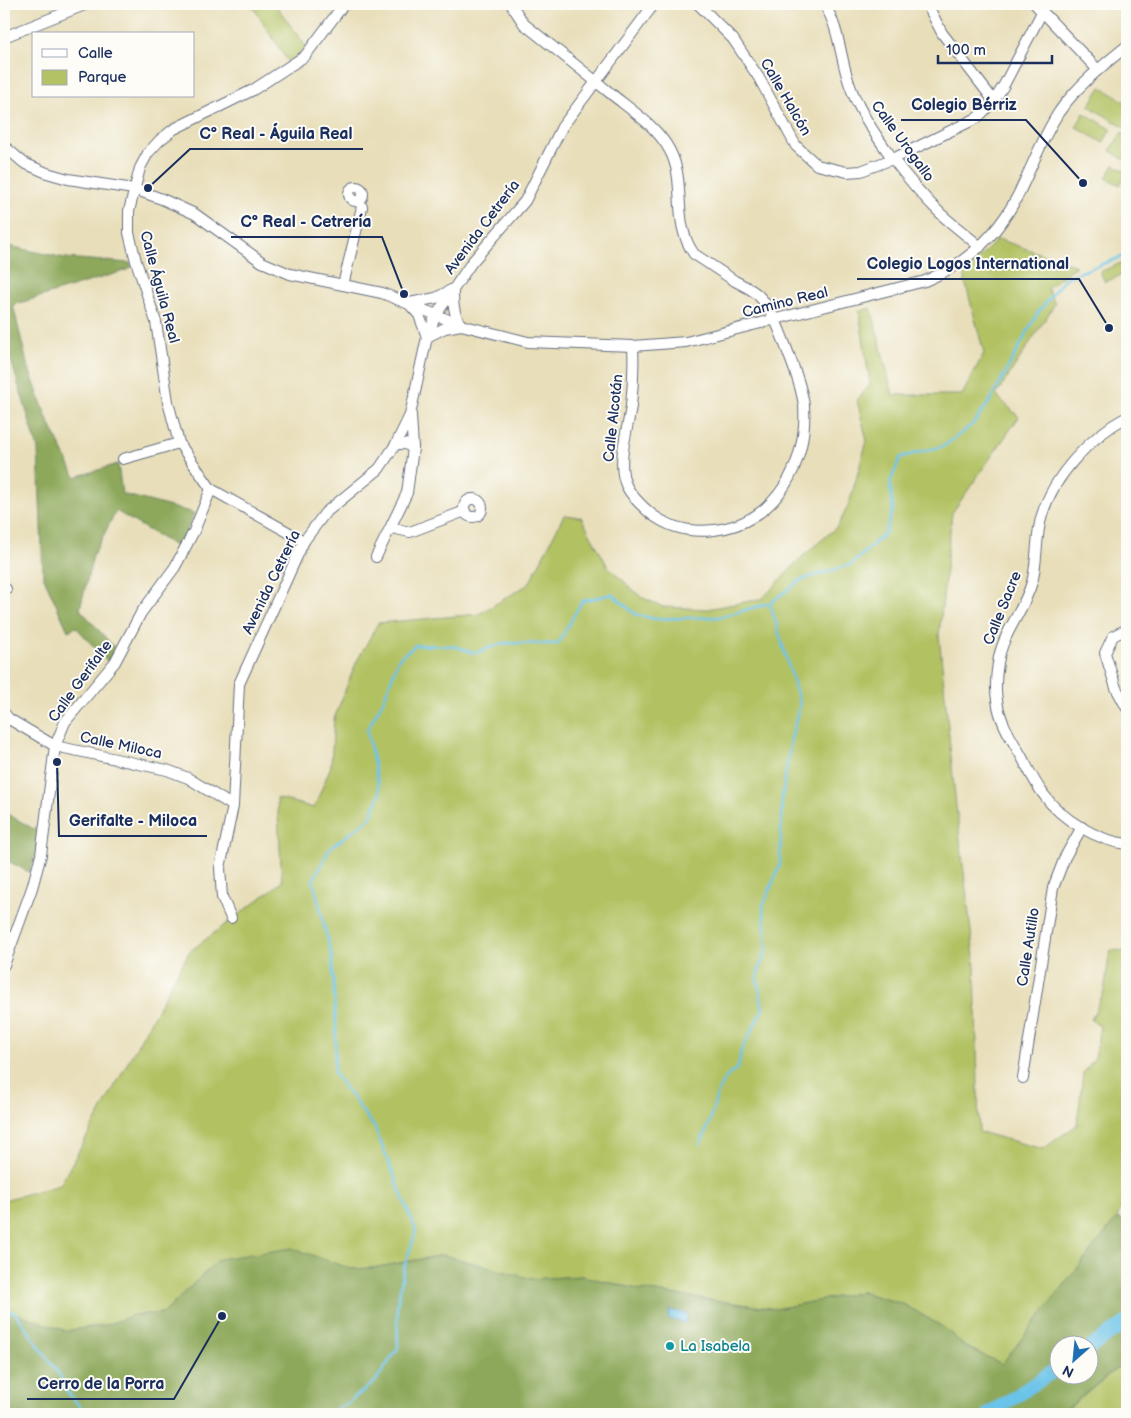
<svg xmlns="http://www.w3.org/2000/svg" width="1131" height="1418" font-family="'Balsamiq Sans',sans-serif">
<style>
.green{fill:#b2c264;stroke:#667861}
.forest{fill:#8da85a;stroke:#546c5c;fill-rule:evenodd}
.water{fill:#6bc3e8;stroke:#4379a3}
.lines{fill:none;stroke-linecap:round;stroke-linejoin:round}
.stream{stroke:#6bc3e8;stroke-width:2.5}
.river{stroke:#6bc3e8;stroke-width:14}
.minor-casing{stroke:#636c7e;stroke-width:12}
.minor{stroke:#fff;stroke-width:10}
.culture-dot{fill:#0f9aa8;stroke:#fdfcf7;stroke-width:2}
.labels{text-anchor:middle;stroke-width:4;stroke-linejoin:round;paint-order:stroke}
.street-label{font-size:15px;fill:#1b2f5e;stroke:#fdfcf7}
.culture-label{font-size:15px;fill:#0d838f;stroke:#fdfcf7;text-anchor:start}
.leader{fill:none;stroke:#1b2f5e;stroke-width:2}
.callout-dot{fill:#1b2f5e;stroke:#fdfcf7;stroke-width:2}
.callout-label{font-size:16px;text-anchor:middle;font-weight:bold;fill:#1b2f5e;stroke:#fdfcf7;stroke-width:4;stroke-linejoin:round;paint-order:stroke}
</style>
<rect width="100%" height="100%" fill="#fdfcf7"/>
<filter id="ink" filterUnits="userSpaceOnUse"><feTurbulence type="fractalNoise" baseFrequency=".02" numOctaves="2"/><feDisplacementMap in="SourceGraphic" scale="10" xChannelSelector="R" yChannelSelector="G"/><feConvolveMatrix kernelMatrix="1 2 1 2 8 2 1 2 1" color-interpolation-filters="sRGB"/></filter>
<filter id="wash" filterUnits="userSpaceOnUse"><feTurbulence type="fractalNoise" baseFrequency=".0096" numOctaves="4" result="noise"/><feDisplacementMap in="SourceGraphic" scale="20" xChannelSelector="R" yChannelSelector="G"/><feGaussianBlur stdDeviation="1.12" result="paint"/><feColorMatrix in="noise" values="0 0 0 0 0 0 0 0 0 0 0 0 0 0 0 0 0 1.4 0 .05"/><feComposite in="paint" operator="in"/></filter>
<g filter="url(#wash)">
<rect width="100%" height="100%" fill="#e8deb9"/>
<g class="green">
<path d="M 251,4 L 275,4 L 307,48 L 289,63 Z"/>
<path d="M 1101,87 L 1127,103 L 1127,129 L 1089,106 Z"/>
<path d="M 1084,113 L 1111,129 L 1103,143 L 1076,127 Z"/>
<path d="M 1122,132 L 1127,135 L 1127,161 L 1110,151 Z"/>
<path d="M 1114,165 L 1127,172 L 1120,185 L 1106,178 Z"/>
<path d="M 998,239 L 1076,266 L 1047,288 L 1055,304 L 996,395 L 1019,417 L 952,513 L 939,635 L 956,806 L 975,965 L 979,1132 L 1043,1149 L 1077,1125 L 1083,1073 L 1095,1058 L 1100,1026 L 1091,1020 L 1104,991 L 1110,950 L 1127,951 L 1127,1193 L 1117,1218 L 1002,1364 L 966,1347 L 943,1327 L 903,1304 L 861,1292 L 776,1309 L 641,1290 L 582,1276 L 532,1279 L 443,1255 L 373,1268 L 351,1269 L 328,1261 L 246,1256 L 219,1259 L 164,1313 L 134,1315 L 106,1325 L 66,1331 L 4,1309 L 4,1200 L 60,1185 L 189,952 L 282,882 L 277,798 L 314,808 L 331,766 L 334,719 L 356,663 L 378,623 L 479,614 L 529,584 L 564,515 L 581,517 L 608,567 L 641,597 L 663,607 L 707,609 L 762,599 L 802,557 L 838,526 L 849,504 L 867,441 L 857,400 L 870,385 L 859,311 L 871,308 L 893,395 L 962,395 L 984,353 L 963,274 Z"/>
<path d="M 1123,262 L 1127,273 L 1105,282 L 1100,272 Z"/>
<path d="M 1127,1360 L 1127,1414 L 1060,1414 L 1070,1407 Z"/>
</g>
<g class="forest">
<path d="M 4,245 L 65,258 L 130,263 L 132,267 L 127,270 L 13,305 L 27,363 L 46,416 L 75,477 L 118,464 L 122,494 L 194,513 L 180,549 L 116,511 L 93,556 L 80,609 L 115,648 L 108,662 L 76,627 L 68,631 L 43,576 L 38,449 L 10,357 L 4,348 Z"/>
<path d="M 4,812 L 39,832 L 37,852 L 29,872 L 4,859 Z"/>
<path d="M 1117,1218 L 1127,1222 L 1127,1360 L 1060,1414 L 4,1414 L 4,1309 L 66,1331 L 106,1325 L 134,1315 L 164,1313 L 219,1259 L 292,1248 L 351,1269 L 373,1268 L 443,1255 L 532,1279 L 582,1276 L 641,1290 L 776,1309 L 861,1292 L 903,1304 L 943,1327 L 966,1347 L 1002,1364 ZM 1058,1346 L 1088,1346 L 1088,1376 L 1058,1376 Z"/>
</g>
<path class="water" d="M 670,1310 L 688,1314 L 685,1323 L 668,1319 Z"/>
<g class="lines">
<g class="stream">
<path d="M 700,1144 C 703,1138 706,1132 708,1126 C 717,1104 714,1082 738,1068 L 741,1051 L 763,1009 L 757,976 L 767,948 L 763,906 L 780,865 L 782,798 L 791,739 L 800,704 L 770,603"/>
<path d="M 4,1313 L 12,1311 L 16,1314 L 61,1377 L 66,1390 L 86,1414"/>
<path d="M 86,1413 L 127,1414"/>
<path d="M 327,1414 L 347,1403 L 375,1382 L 398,1348 L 397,1306 L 404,1268 L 416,1231 L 375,1128 L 334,1073 L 336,1029 L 332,957 L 313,880 L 330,848 L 370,818 L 380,793 L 367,730 L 384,699 L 399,658 L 416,645 L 453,646 L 475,653 L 503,643 L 558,644 L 582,601 L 612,594 L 635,614 L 655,619 L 720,617 L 770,603 L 801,580 L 852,564 L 885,533 L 893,510 L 890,482 L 901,457 L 944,446 L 973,424 L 990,401 L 1037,314 L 1065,278 L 1127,255"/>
</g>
<g class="river">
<path d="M 1088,1349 L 1127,1322"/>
<path d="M 989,1414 L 1058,1368"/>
</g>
</g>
</g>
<g filter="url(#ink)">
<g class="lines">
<g class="minor-casing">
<g id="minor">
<path d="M 511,4 L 524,24 C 553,47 582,70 610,93 C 631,110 658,127 670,151 C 687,183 671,222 694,254 C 708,263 721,272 735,281 C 742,285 752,289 758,295 C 774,311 781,334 789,355 C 795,371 802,388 804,406 C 808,464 776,523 714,530 C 690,533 669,528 650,513 C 641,505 631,496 626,485 C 616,462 628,430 631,406 C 633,387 634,366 633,346"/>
<path d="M 698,4 L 733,39 L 759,78 L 796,146 L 817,165 L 847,172 L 861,171 L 895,158 L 977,118 L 994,101 L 1004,85 L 1042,12"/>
<path d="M 824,4 C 841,30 840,63 852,91 C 868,131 911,185 942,215 C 954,226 968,236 980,247"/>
<path d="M 927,4 L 942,33 L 994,101"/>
<path d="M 1035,4 L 1098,70"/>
<path d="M 4,37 L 87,4"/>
<path d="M 4,146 L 24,163 L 47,173 L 68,179 L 134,189 L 162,199 L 195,214 L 262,262 L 290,274 L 382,293 L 461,325 L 528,342 L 633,346 L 686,342 L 925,281 C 966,264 998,235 1018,195 C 1032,167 1042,138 1059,112 C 1077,86 1102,66 1127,46"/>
<circle cx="356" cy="194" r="7"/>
<path d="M 343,285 L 362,207 L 359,201"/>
<path d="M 409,303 L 436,298 L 453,289 C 453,303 453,313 461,325"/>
<path d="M 410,305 L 419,315 L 427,337"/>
<path d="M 427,337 L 445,328 L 461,325"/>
<path d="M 1127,417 C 1091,436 1054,475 1042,515 C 1035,537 1038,561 1032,582 C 1024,611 1002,633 998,663 C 996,675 995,688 997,700 C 999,719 1010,737 1019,752 C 1027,766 1034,782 1044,795 C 1061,819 1098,841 1127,844"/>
<path d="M 396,444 L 405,444 L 413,448 L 411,415"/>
<path d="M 123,459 L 179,443"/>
<circle cx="473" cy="508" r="9"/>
<path d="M 392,528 L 410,532 L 465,511"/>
<path d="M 304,541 L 211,489 L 179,443 L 168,402 L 156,322 L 136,261 L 129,233 L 129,211 L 140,168 L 148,153 L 160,140 L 174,129 L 253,90 L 305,56 L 344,4"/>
<path d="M 376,557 L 407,493 L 413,448"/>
<path d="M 4,590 L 6,589"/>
<path d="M 1127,629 L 1113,636 L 1105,653 L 1116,688 L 1127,708"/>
<path d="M 4,713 L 9,719 L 55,746 L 167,770 L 188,778 L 233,806"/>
<path d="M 231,918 L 222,897 L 220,868 L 233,806 L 239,684 L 304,541 L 325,513 L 379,469 L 396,444 L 410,415 L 427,337 L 436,315 L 472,262 L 525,201 L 562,127 L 654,4"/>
<path d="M 4,965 L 32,888 L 41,855 L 55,746 L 65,722 L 115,662 L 141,613 L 175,567 L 194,531 L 211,489"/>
<path d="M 1023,1078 L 1053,888 L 1065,857 L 1082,827"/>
</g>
</g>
<use href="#minor" class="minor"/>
</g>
</g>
<circle class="culture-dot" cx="670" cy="1346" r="5"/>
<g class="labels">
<g class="street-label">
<text transform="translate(786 97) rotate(60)" y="5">Calle Halcón</text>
<text transform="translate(903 141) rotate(54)" y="5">Calle Urogallo</text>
<text transform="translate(482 227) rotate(-53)" y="5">Avenida Cetrería</text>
<text transform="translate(160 287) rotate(75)" y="5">Calle Águila Real</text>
<text transform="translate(785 302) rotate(-14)" y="5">Camino Real</text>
<text transform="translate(613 418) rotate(-84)" y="5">Calle Alcotán</text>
<text transform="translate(271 582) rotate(-64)" y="5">Avenida Cetrería</text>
<text transform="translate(1002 608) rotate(-68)" y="5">Calle Sacre</text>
<text transform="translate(80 681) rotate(-54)" y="5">Calle Gerifalte</text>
<text transform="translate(121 745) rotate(12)" y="5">Calle Miloca</text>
<text transform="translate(1028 947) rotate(-81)" y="5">Calle Autillo</text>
</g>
<g class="culture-label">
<text x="680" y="1351">La Isabela</text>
</g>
</g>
<path class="leader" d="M1083 183L1026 120H901M148 188L190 149H363M404 294L382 237H231M1109 328L1079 279H857M57 762L59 836H207M222 1316L174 1399H27"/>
<g class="callout-dot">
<circle cx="1083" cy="183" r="5"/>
<circle cx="148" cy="188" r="5"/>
<circle cx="404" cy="294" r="5"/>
<circle cx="1109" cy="328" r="5"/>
<circle cx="57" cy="762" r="5"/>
<circle cx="222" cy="1316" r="5"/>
</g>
<g class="callout-label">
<text x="964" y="110">Colegio Bérriz</text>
<text x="276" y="139">Cº Real - Águila Real</text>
<text x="306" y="227">Cº Real - Cetrería</text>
<text x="968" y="269">Colegio Logos International</text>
<text x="133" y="826">Gerifalte - Miloca</text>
<text x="101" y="1389">Cerro de la Porra</text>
</g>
<rect width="1131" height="1418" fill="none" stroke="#fdfcf7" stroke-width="20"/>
<rect x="32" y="32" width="162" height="65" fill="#fdfcf7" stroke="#a3aaba"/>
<rect x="42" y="49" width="25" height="8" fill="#ffffff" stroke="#a3aaba"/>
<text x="78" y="58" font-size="15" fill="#1b2f5e">Calle</text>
<rect x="42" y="70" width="25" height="15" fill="#b2c264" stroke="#a3aaba"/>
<text x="78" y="82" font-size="15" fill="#1b2f5e">Parque</text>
<g transform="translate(1074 1360) rotate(207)"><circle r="24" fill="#fdfcf7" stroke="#a3aaba"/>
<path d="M0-4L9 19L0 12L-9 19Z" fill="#1f6fb2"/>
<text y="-8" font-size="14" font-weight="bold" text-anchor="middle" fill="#1b2f5e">N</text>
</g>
<path d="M938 55v8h114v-8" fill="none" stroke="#1b2f5e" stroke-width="2.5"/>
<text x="946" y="55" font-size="15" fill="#1b2f5e" stroke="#fdfcf7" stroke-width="4" paint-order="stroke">100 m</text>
</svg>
